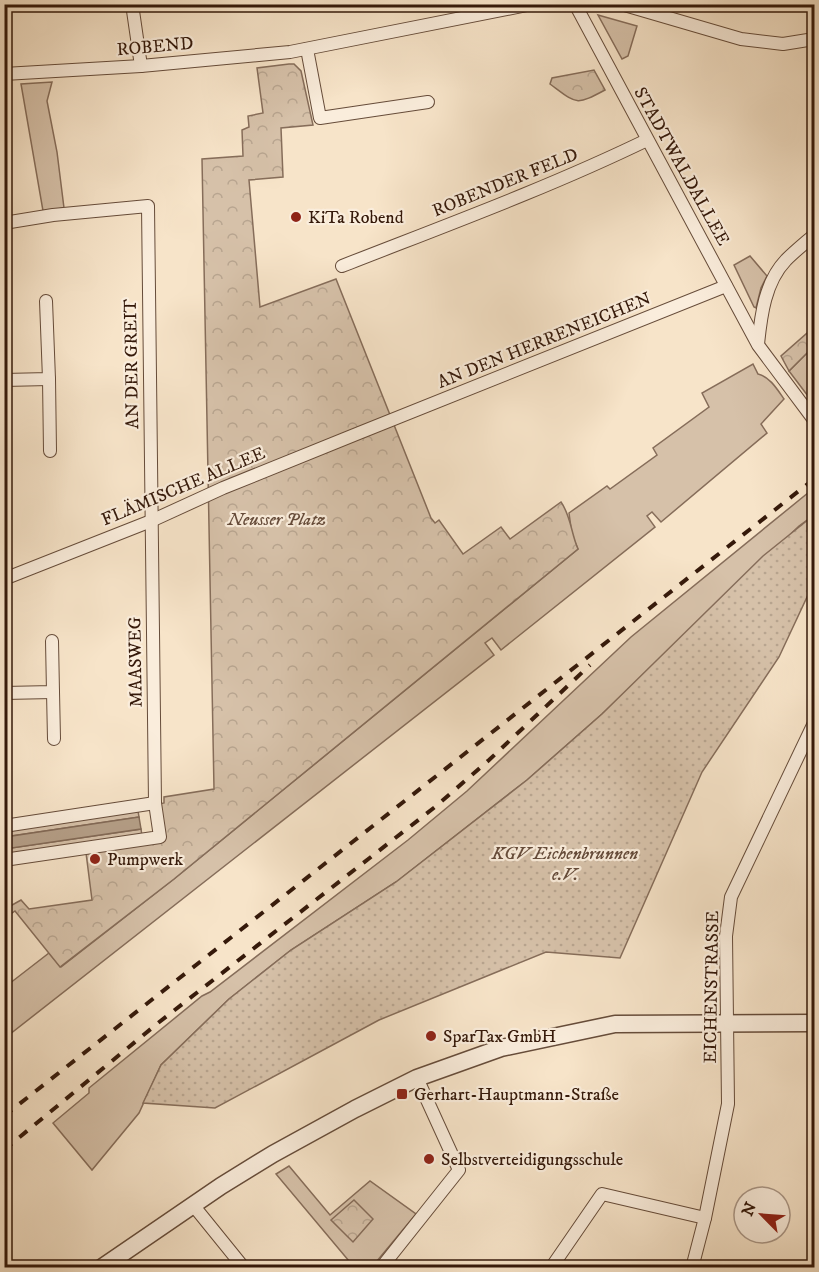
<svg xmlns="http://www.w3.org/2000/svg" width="819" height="1272" font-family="'IM FELL DW Pica',serif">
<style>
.grass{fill:#d6c1a9;stroke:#866d5a;stroke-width:1.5}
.forest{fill:url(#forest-crowns);stroke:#866d5a;stroke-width:1.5}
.garden{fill:url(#garden-dots);stroke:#866d5a;stroke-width:1.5}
.water{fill:#b59f88;stroke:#826956;stroke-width:1.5}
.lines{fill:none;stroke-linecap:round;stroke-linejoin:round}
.minor-casing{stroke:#664c3a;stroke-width:14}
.tertiary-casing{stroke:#664c3a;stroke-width:19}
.minor{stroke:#faeddc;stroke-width:12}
.tertiary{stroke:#faeddc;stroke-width:16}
.rail{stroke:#35190a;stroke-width:4;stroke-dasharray:10 10;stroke-linecap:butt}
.poi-dot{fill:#8f2418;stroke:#faeddc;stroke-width:2}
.labels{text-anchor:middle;stroke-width:4.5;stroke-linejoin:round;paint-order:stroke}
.street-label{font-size:18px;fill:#35190a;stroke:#faeddc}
.poi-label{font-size:18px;fill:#35190a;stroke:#faeddc;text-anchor:start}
.park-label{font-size:18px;font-style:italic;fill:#654b3a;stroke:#faeddc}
</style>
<defs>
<pattern id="forest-crowns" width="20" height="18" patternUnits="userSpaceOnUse" patternTransform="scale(1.5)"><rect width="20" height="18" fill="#d6c1a9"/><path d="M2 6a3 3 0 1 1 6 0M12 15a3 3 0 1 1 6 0" fill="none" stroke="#b8a590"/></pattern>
<pattern id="garden-dots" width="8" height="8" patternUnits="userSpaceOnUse" patternTransform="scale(1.5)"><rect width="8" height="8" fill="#d6c1a9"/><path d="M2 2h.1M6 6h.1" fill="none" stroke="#b8a590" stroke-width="1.8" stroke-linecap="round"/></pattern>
</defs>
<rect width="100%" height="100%" fill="#f7e4c9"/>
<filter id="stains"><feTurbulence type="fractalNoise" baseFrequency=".00333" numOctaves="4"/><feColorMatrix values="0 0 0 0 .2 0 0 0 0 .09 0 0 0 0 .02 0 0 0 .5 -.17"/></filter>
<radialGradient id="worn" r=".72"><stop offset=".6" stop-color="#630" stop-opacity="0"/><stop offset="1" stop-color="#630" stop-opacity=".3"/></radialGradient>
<g class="grass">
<path d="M 598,15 L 637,26 L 628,56 L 622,59 Z"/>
<path d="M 52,82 L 47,101 L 57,152 L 64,208 L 43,211 L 21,84 Z"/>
<path d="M 750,256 L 767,276 L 761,288 L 756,308 L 754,307 L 734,265 Z"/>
<path d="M 814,346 L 814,404 L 789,371 Z"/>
<path d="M 753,364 L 758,374 C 770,377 777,389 784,399 L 761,424 L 767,433 L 661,522 L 652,512 L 647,516 L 655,527 L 501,650 L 492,638 L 485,643 L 494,655 L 5,1038 L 5,987 L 49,953 L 61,967 L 174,879 L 578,549 L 572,535 L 569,513 L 607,486 L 610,489 L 657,455 L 653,448 L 709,407 L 702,393 Z"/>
<path d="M 814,488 L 814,515 L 799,526 L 602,714 L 527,780 L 396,882 L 291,950 L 229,999 L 161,1065 L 139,1113 L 92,1170 L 53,1123 L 89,1093 L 89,1088 L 202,996 L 210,992 L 408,840 L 467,791 L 631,637 Z"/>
<path d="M 138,811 L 139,817 L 5,837 L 5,831 Z"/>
<path d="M 141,829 L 142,836 L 5,856 L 4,849 Z"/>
<path d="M 289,1166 L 330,1215 L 370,1181 L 416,1214 L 372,1267 L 354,1267 L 276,1174 Z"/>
</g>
<g class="forest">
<path d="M 289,64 L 294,64 L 301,71 L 313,125 L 281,128 L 283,177 L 249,180 L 260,307 L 336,279 L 431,518 L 435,523 L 439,520 L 463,554 L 501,527 L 510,539 L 561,502 C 571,516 571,533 578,549 L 174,879 L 60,967 L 15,911 L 5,918 L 5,909 L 21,900 L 29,909 L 92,900 L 86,853 L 164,841 L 159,804 L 164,803 L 164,797 L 214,789 L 202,159 L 243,156 L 242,130 L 249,127 L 248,116 L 263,113 L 257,68 Z"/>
<path d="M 594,70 L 605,90 C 575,106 577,104 550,84 L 552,78 Z"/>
<path d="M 814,327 L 814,346 L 789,371 L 781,356 Z"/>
<path d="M 354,1200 L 373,1219 L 353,1242 L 331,1220 Z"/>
</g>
<path class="garden" d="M 814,515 L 814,582 L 779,657 L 702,772 L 620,958 L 546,952 L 379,1020 L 215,1108 L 143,1103 L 161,1065 L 229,999 L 291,950 L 396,882 L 527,780 L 602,714 L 763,556 Z"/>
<path class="water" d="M 139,817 L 141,829 L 5,849 L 5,837 Z"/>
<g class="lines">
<g class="minor-casing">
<g id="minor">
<path d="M 132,4 L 141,66"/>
<path d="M 575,4 L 758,345 L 814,420"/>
<path d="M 621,4 L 741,39 L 783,44 L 814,39"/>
<path d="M 307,49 L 320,118 L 428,102"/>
<path d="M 4,74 L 141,66 L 290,52 L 532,4"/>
<path d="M 4,223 L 53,215 L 148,206 L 155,803 L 160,837 L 4,860"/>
<path d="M 342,266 C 444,226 548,188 647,140"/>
<path d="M 758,344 C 761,315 765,282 786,260 C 795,251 805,243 814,235"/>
<path d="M 49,379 L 50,451"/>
<path d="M 4,380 L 49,379 L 46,301"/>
<path d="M 4,579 L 151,521 L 223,488 L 359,433 L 726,286"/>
<path d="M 53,692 L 54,739"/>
<path d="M 4,693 L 53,692 L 52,641"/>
<path d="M 4,826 L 155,803"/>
<path d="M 193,1205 L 244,1268"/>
<path d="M 381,1268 L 459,1170 L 417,1078"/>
<path d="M 551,1268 L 602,1194 L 705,1218"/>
<path d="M 692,1268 L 705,1218 L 728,1104 L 726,936 L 731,897 L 814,723"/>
</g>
</g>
<g class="tertiary-casing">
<path id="tertiary" d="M 101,1268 L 221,1186 L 273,1154 L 355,1109 L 417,1078 L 501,1048 L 615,1024 L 814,1023"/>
</g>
<use href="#minor" class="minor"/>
<use href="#tertiary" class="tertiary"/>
<g class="rail">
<path d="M 4,1116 L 814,479"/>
<path d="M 4,1150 L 158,1023 L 435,807 L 489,760 L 590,665"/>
</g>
</g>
<g class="poi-dot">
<circle cx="296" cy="217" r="6"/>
<circle cx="95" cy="859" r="6"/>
<circle cx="431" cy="1036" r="6"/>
<rect x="396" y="1088" width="12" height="12" rx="3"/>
<circle cx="429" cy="1159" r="6"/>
</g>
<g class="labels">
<g class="street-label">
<text transform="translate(155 46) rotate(-5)" y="6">ROBEND</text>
<text transform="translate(682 166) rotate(61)" y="6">STADTWALDALLEE</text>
<text transform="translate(505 182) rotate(-22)" y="6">ROBENDER FELD</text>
<text transform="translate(544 340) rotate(-22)" y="6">AN DEN HERRENEICHEN</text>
<text transform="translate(131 364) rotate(-91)" y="6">AN DER GREIT</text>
<text transform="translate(183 486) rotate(-23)" y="6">FLÄMISCHE ALLEE</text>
<text transform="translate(135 662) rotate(-91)" y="6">MAASWEG</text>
<text transform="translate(711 987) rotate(-89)" y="6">EICHENSTRASSE</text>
</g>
<g class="poi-label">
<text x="308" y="223">KiTa Robend</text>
<text x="107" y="865">Pumpwerk</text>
<text x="443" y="1042">SparTax GmbH</text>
<text x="414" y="1100">Gerhart-Hauptmann-Straße</text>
<text x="441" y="1165">Selbstverteidigungsschule</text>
</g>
<g class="park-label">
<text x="277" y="525">Neusser Platz</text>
<text x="565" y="859">KGV Eichenbrunnen<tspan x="565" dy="21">e.V.</tspan></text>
</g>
</g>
<rect width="819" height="1272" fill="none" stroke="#f7e4c9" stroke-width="24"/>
<rect x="6" y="6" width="807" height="1260" fill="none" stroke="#35190a" stroke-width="3"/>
<rect x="12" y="12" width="795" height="1248" fill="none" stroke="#35190a" stroke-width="1.5"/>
<g transform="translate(762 1215) rotate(295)"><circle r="28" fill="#faeddc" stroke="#ab9888" stroke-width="1.5"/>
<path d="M0-4.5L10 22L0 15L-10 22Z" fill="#8f2418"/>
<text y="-9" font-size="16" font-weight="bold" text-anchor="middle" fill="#35190a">N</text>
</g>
<rect width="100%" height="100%" filter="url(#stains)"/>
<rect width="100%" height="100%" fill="url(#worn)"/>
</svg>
